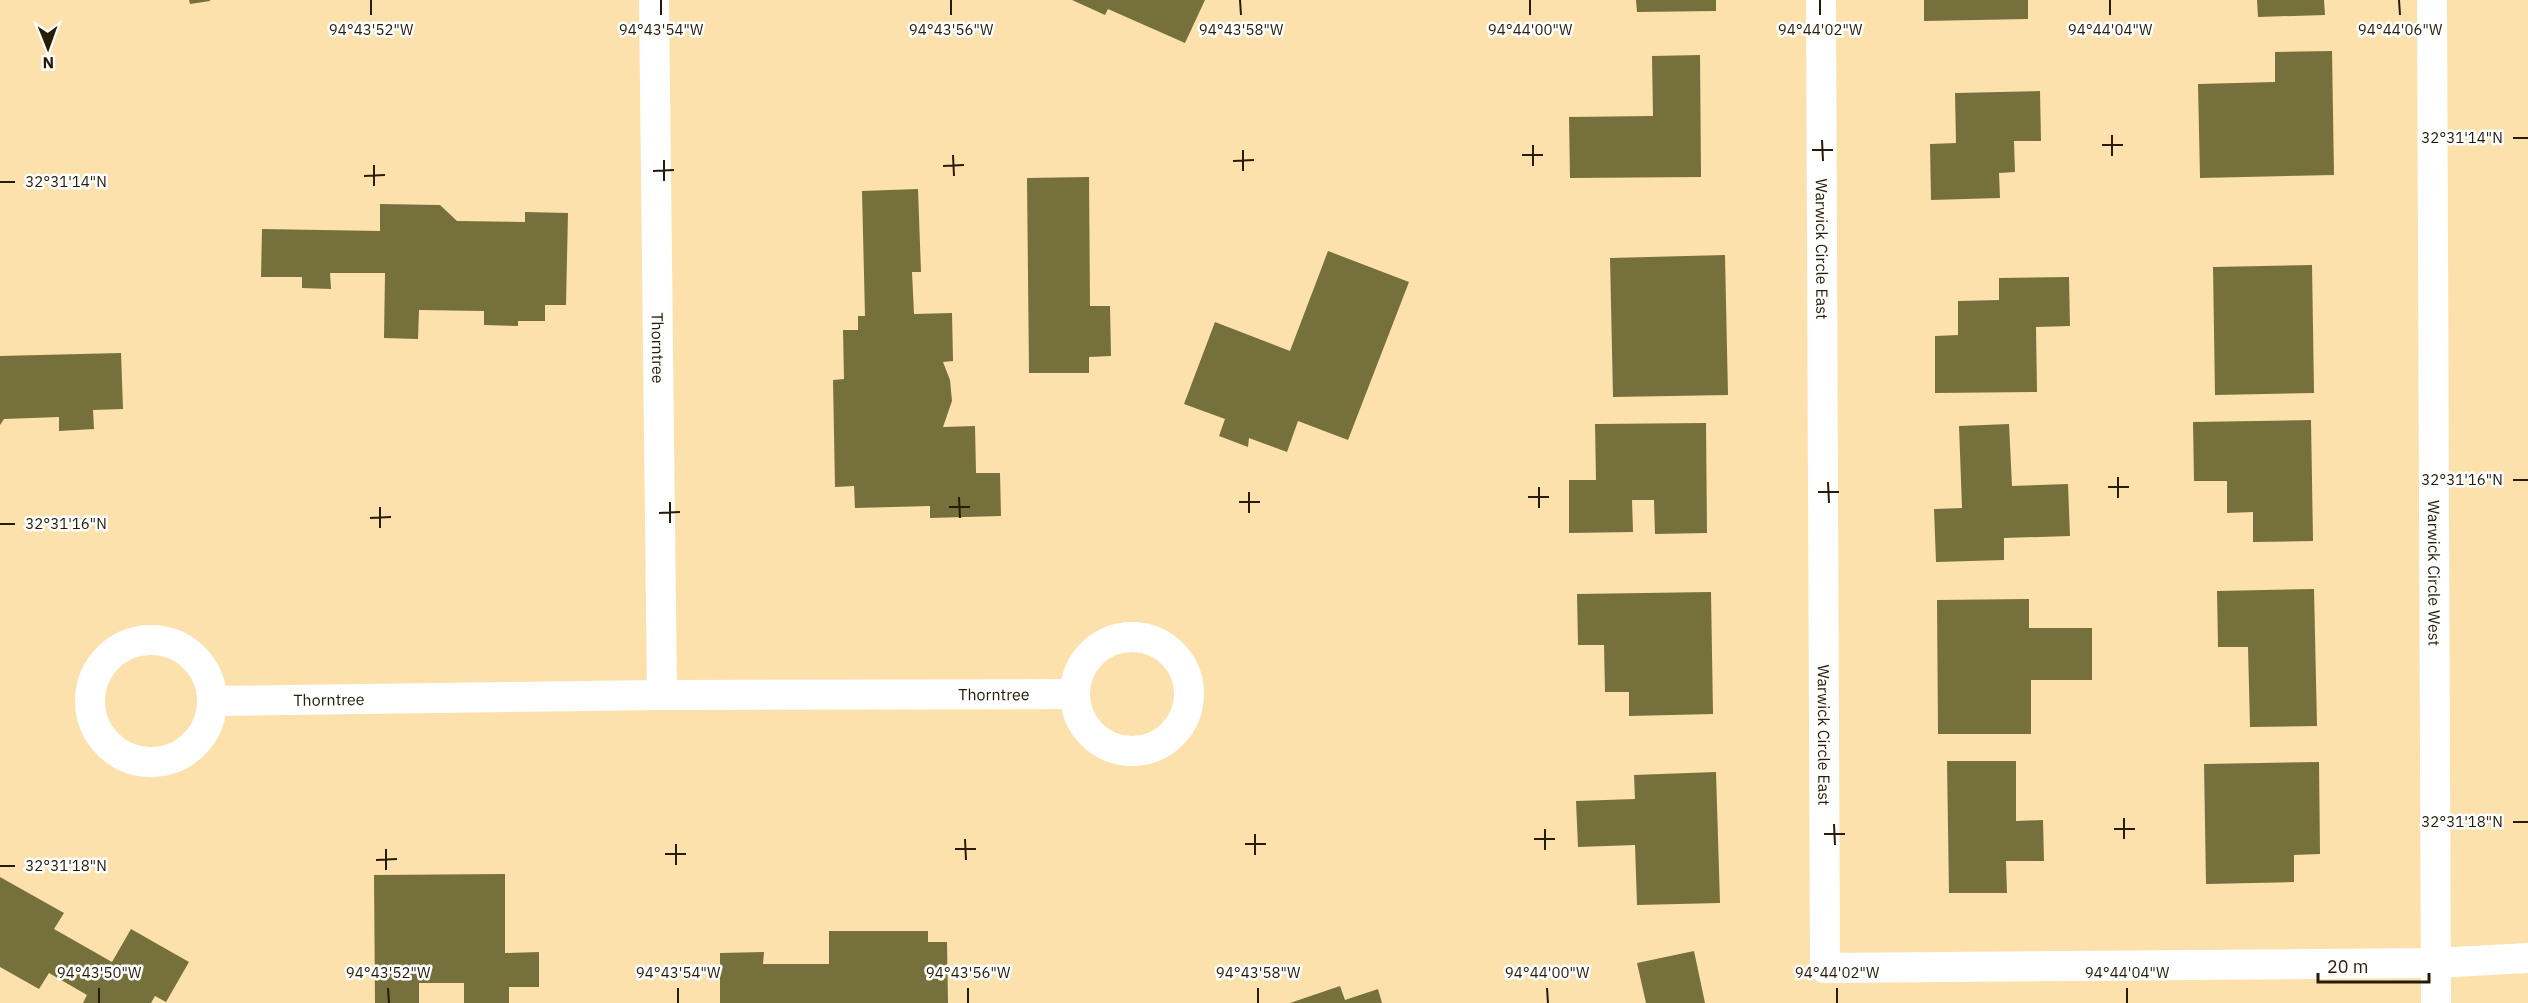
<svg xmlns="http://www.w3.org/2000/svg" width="2528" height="1003" font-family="'IBM Plex Sans',sans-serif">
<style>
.building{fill:#76713c}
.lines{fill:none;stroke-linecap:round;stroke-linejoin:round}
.minor{stroke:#fff;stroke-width:30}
.ticks{fill:none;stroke:#261c07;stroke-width:2}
.labels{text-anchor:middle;stroke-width:5;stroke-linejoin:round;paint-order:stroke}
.street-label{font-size:16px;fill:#261c07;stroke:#fff}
.ticks-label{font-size:15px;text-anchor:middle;fill:#261c07;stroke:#fff;stroke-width:5;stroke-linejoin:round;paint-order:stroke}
</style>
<rect width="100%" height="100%" fill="#fce1ac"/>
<g class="building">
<path d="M 189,0 L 210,0 L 210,1 L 190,4 Z"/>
<path d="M 1072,0 L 1205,0 L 1185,43 L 1108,9 L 1105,15 Z"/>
<path d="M 1636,0 L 1716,0 L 1716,11 L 1637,12 Z"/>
<path d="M 1924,0 L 2028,0 L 2028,19 L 1924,21 Z"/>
<path d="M 2257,0 L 2324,0 L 2325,15 L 2258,17 Z"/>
<path d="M 2332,51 L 2334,175 L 2200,178 L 2198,84 L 2275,82 L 2275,52 Z"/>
<path d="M 1700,55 L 1701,177 L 1570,178 L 1569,117 L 1653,116 L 1652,56 Z"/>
<path d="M 2040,91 L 2041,141 L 2014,141 L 2015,172 L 1999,173 L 2000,198 L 1931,200 L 1930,144 L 1956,143 L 1955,93 Z"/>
<path d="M 1089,177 L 1090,306 L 1110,306 L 1111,356 L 1089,357 L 1089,373 L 1029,373 L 1027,178 Z"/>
<path d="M 918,189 L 921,272 L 912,272 L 914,314 L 952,313 L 953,361 L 943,362 L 950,380 L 952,401 L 943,427 L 975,426 L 976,473 L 1000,473 L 1001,516 L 930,518 L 930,506 L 855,508 L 854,486 L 835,487 L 833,380 L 844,379 L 843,330 L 858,330 L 858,316 L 865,316 L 862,191 Z"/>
<path d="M 380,204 L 440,205 L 457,221 L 525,222 L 525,212 L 568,213 L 566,305 L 545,305 L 545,321 L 518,321 L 518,326 L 484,325 L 484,311 L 419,310 L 418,339 L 384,338 L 385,273 L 330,273 L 331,289 L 302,288 L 302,277 L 261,277 L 262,229 L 380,231 Z"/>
<path d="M 1328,251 L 1409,282 L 1348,440 L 1298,421 L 1287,452 L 1249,438 L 1248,447 L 1219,436 L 1225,419 L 1184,404 L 1215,322 L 1290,351 Z"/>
<path d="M 1725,255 L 1728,395 L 1613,397 L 1610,258 Z"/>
<path d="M 2312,265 L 2314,393 L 2215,395 L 2213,267 Z"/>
<path d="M 2069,277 L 2070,326 L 2036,327 L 2037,392 L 1935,393 L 1935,336 L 1958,335 L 1958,301 L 1999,300 L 1999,278 Z"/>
<path d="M 121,353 L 123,409 L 93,410 L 94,429 L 59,431 L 59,417 L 4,419 L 0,425 L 0,356 Z"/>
<path d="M 2311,420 L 2313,541 L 2253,542 L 2253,512 L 2227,513 L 2227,481 L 2194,481 L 2193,422 Z"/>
<path d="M 1706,423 L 1707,533 L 1655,534 L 1654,500 L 1632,500 L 1633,532 L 1569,533 L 1569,480 L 1596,480 L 1595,424 Z"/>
<path d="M 2009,424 L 2012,486 L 2068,484 L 2070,536 L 2004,538 L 2004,560 L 1936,562 L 1934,509 L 1962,508 L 1959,426 Z"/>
<path d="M 2314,589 L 2317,726 L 2250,727 L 2248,647 L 2218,647 L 2217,591 Z"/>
<path d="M 1711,592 L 1713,714 L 1629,716 L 1629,692 L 1605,692 L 1604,645 L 1578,645 L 1577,594 Z"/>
<path d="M 2029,599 L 2029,628 L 2092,628 L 2092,680 L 2031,680 L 2031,734 L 1938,734 L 1937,600 Z"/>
<path d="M 1947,761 L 2016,761 L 2016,821 L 2043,820 L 2044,861 L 2006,861 L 2007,893 L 1949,893 Z"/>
<path d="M 2319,762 L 2320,854 L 2294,855 L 2294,882 L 2206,884 L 2204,764 Z"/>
<path d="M 1716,772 L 1720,903 L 1637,905 L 1635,845 L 1578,847 L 1576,801 L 1635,799 L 1634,775 Z"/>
<path d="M 505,874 L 505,953 L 539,952 L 539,987 L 509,987 L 509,1003 L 464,1003 L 464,983 L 419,983 L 419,1003 L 375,1003 L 374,875 Z"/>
<path d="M 0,877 L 64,913 L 54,929 L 112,962 L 131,929 L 189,962 L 166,1002 L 155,996 L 151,1003 L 83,1003 L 87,995 L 49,973 L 39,989 L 0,967 Z"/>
<path d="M 829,931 L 928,931 L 928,942 L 947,942 L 948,1003 L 720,1003 L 720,953 L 764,952 L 763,964 L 829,964 Z"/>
<path d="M 1694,951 L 1705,1003 L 1646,1003 L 1637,963 Z"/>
<path d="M 1340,986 L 1345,1000 L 1378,989 L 1382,1003 L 1290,1003 Z"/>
</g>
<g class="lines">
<g class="minor">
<path id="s1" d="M 654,0 L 662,695"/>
<path id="s2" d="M 1821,0 L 1825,968 L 2436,963 L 2528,958"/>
<path id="s3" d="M 2432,0 L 2436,1003"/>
<circle cx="1132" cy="694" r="57"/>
<circle cx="151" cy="701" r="61"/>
<path id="s4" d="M 212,701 L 662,695 L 1074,694"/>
</g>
</g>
<path class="ticks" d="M 371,0 L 371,15M 661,0 L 661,15M 951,0 L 951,15M 1240,0 L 1241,15M 1530,0 L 1530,15M 1820,0 L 1820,15M 2110,0 L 2110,15M 2399,0 L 2400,15M 2112,135 L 2112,156M 2513,138 L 2528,138M 1822,140 L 1823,161M 1533,145 L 1533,166M 2102,145 L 2123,145M 1243,150 L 1243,171M 1812,150 L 1833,150M 953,155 L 954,176M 1522,155 L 1543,155M 664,160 L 664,181M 1233,161 L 1254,160M 374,165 L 374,186M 943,166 L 964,165M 653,171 L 674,170M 364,176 L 385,175M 0,182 L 15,182M 2118,477 L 2118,498M 2513,480 L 2528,480M 1828,482 L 1829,503M 1539,487 L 1539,508M 2108,487 L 2129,487M 1249,492 L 1249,513M 1818,492 L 1839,492M 959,497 L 960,518M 1528,497 L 1549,497M 670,502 L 670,523M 1239,502 L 1260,502M 380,507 L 380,528M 949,507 L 970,507M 659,513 L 680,512M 370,518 L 391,517M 0,524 L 15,524M 2124,818 L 2124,839M 2513,822 L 2528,822M 1834,824 L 1835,845M 1545,829 L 1545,850M 2114,829 L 2135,829M 1255,834 L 1255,855M 1824,834 L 1845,834M 965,839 L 966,860M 1534,839 L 1555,839M 676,844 L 676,865M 1245,844 L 1266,844M 386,849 L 386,870M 955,849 L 976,849M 665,854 L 686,854M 376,860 L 397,859M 0,866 L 15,866M 99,988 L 99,1003M 388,988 L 389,1003M 678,988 L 678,1003M 968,988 L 968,1003M 1258,988 L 1258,1003M 1547,988 L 1548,1003M 1837,988 L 1837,1003M 2127,988 L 2127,1003"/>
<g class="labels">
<g class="street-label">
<text dy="6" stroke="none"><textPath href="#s2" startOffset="249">Warwick Circle East</textPath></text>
<text dy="6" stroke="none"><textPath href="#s1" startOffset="348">Thorntree</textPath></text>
<text dy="6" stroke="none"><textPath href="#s3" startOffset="573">Warwick Circle West</textPath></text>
<text dy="6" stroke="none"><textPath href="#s4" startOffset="782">Thorntree</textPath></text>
<text dy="6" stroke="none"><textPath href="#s4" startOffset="117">Thorntree</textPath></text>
<text dy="6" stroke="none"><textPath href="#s2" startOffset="735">Warwick Circle East</textPath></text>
</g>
</g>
<g class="ticks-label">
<text x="371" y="35">94°43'52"W</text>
<text x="661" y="35">94°43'54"W</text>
<text x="951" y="35">94°43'56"W</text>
<text x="1241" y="35">94°43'58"W</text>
<text x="1530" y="35">94°44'00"W</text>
<text x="1820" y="35">94°44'02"W</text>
<text x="2110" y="35">94°44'04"W</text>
<text x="2400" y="35">94°44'06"W</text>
<text x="2462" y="143">32°31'14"N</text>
<text x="66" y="187">32°31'14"N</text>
<text x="2462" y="485">32°31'16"N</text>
<text x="66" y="529">32°31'16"N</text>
<text x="2462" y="827">32°31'18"N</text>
<text x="66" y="871">32°31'18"N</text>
<text x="99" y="978">94°43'50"W</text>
<text x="388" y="978">94°43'52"W</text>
<text x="678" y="978">94°43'54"W</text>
<text x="968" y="978">94°43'56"W</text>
<text x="1258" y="978">94°43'58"W</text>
<text x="1547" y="978">94°44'00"W</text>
<text x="1837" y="978">94°44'02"W</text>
<text x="2127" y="978">94°44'04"W</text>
</g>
<g transform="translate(48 48) rotate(179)" stroke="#ffffff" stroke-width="4.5" paint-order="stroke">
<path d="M0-4.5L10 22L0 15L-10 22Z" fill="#261c07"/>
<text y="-9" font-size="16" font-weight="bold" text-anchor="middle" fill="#261c07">N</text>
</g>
<path d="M2318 973v9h111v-9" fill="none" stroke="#261c07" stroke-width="3"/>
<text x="2327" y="973" font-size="18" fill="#261c07" stroke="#ffffff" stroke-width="4.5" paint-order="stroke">20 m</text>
</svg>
